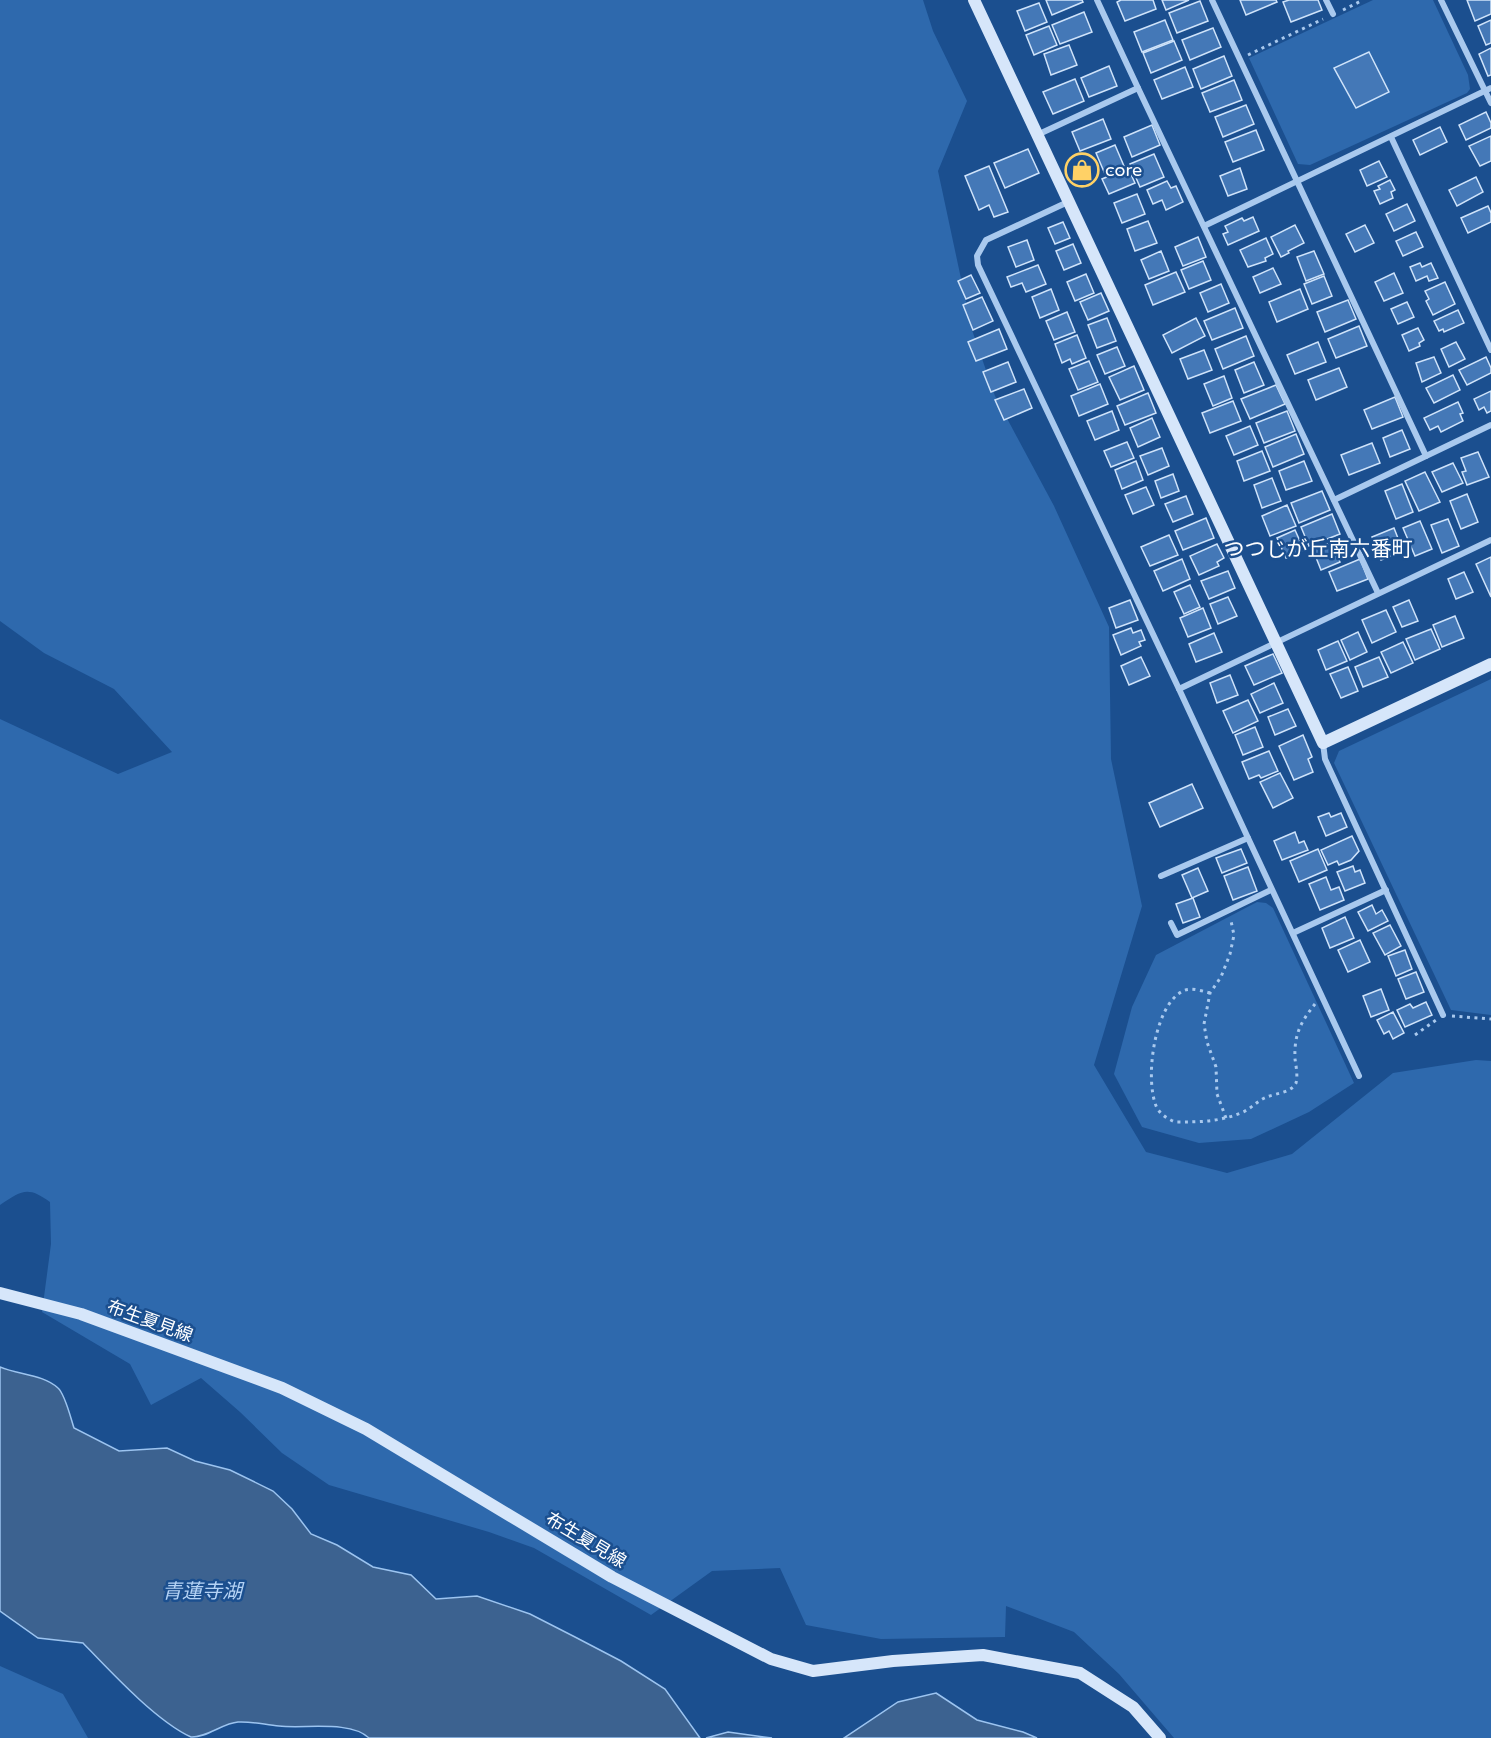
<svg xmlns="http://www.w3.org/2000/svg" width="1491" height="1738" font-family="'Varela Round','Noto Sans JP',sans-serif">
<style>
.green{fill:#2e69ad}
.water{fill:#3c6290;stroke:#9cc4f0;stroke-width:1.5}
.building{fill:#4478b7;stroke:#cfe3fa;stroke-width:1.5}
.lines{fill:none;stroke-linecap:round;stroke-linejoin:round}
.path{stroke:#a9c9ee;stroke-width:3;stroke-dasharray:3 4.5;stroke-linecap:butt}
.street{stroke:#a9c9ee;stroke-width:6}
.secondary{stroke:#d6e6fa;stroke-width:12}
.labels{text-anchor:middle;stroke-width:5;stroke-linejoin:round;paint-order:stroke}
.poi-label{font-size:18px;fill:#fff;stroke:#1b4f8f;text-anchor:start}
.street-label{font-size:18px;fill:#fff;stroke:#1b4f8f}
.water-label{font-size:20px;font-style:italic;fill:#b5d3f5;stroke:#1b4f8f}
.quarter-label{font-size:21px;fill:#fff;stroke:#1b4f8f}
</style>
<rect width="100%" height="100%" fill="#1b4f8f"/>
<g class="green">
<path d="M 0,0 L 923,0 L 933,31 L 967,101 L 938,171 L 972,330 L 995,396 L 1054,506 L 1109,627 L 1111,759 L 1142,906 L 1094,1065 L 1146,1152 L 1227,1173 L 1292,1154 L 1393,1073 L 1476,1060 L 1491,1061 L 1491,1738 L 1174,1738 L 1119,1674 L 1074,1632 L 1006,1606 L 1005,1637 L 881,1639 L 806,1625 L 780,1568 L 712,1571 L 651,1615 L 534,1548 L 489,1532 L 329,1485 L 282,1453 L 240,1412 L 201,1378 L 151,1405 L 130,1364 L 42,1312 L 51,1244 L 50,1202 C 28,1186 22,1190 0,1205 L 0,719 L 118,774 L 172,752 L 114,689 L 44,653 L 0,621 Z"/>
<path d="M 1373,0 L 1433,0 L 1468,75 L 1470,89 L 1467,93 L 1310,165 L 1298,164 L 1249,58 Z"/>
<path d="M 1491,679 L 1491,1015 L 1451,1010 L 1334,763 L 1339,751 Z"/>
<path d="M 1257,902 L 1266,903 L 1273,908 L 1354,1083 L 1309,1112 L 1251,1139 L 1199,1143 L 1142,1127 L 1114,1074 L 1132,1007 L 1156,955 Z"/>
<path d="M 0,1666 L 63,1694 L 88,1738 L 0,1738 Z"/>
</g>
<g class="water">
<path d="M 0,1367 C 18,1375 43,1374 58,1388 C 65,1394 71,1419 74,1428 L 119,1451 L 167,1448 L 195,1461 L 230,1470 L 273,1491 L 292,1509 L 311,1534 L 337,1545 L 373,1567 L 411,1575 L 436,1599 L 477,1596 L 530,1614 L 575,1637 L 621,1661 L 665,1689 L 700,1738 L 369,1738 C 350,1720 304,1729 279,1726 C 266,1725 251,1721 238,1722 C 223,1723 206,1738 191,1737 C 156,1721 110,1671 83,1643 L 38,1638 L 0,1611 Z"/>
<path d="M 936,1693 L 977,1720 L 1023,1732 L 1037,1738 L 844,1738 L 898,1702 Z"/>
<path d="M 728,1732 L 772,1738 L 706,1738 Z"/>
</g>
<g class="building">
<path d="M 1046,0 L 1082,0 L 1083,2 L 1052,15 Z"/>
<path d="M 1121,0 L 1153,0 L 1156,9 L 1125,21 L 1117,2 Z"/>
<path d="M 1162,0 L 1189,0 L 1166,10 Z"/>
<path d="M 1240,0 L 1276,0 L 1277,2 L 1246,15 Z"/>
<path d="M 1289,0 L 1318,0 L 1322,10 L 1291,22 L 1283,2 Z"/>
<path d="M 1467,0 L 1491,0 L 1491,14 L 1475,21 Z"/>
<path d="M 1200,1 L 1208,21 L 1177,33 L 1169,13 Z"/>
<path d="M 1039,3 L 1047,22 L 1025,31 L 1017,11 Z"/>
<path d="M 1084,12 L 1092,32 L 1060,44 L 1052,25 Z"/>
<path d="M 1165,20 L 1173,40 L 1142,52 L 1134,32 Z"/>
<path d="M 1491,20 L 1491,43 L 1486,45 L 1478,26 Z"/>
<path d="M 1049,26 L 1057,45 L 1034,55 L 1026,35 Z"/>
<path d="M 1213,28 L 1221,47 L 1190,60 L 1182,40 Z"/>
<path d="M 1174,41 L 1182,60 L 1151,73 L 1143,53 Z"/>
<path d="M 1069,45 L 1077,65 L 1051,75 L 1044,54 Z"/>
<path d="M 1491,48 L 1491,75 L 1488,76 L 1479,54 Z"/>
<path d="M 1369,52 L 1389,92 L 1356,108 L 1334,68 Z"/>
<path d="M 1224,56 L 1232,76 L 1201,89 L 1193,69 Z"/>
<path d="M 1109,66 L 1117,86 L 1089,97 L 1081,78 Z"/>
<path d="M 1185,67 L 1193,87 L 1162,99 L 1154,80 Z"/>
<path d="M 1075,79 L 1084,101 L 1053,114 L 1043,92 Z"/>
<path d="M 1234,80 L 1242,100 L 1210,112 L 1202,93 Z"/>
<path d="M 1246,105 L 1254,124 L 1223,137 L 1215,117 Z"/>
<path d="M 1486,112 L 1491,123 L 1491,128 L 1466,140 L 1459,125 Z"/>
<path d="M 1103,119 L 1111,139 L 1080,151 L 1072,132 Z"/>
<path d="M 1152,125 L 1160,145 L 1132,157 L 1124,137 Z"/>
<path d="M 1440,127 L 1447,142 L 1420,155 L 1413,140 Z"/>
<path d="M 1256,130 L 1264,150 L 1233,162 L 1225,142 Z"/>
<path d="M 1491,136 L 1491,161 L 1480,166 L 1469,146 Z"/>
<path d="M 1115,145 L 1124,166 L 1105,174 L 1096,153 Z"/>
<path d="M 1028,149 L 1039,173 L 1005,188 L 994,163 Z"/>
<path d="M 1154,154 L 1164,177 L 1140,187 L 1130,164 Z"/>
<path d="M 1379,161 L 1387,177 L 1367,186 L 1360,170 Z"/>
<path d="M 989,166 L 1008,212 L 994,217 L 989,205 L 979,210 L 965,176 Z"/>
<path d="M 1128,168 L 1135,183 L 1109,194 L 1102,179 Z"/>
<path d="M 1240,168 L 1247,189 L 1228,196 L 1220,176 Z"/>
<path d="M 1476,177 L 1483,192 L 1457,206 L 1449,190 Z"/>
<path d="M 1390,180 L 1395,190 L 1391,192 L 1393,198 L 1380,204 L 1374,191 L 1380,189 L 1378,186 Z"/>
<path d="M 1167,181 L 1171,188 L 1176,186 L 1183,202 L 1166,210 L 1162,200 L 1153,204 L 1147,190 Z"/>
<path d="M 1137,194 L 1145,214 L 1122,223 L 1114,203 Z"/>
<path d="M 1407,204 L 1415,221 L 1394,231 L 1386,214 Z"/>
<path d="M 1488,206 L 1491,213 L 1491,222 L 1468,233 L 1461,218 Z"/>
<path d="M 1253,217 L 1259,231 L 1228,245 L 1223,234 L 1228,232 L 1225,226 L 1242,218 L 1244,221 Z"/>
<path d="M 1148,221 L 1157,243 L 1135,251 L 1127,229 Z"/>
<path d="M 1063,222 L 1070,238 L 1055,244 L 1048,228 Z"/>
<path d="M 1295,225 L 1304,243 L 1288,251 L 1289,253 L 1281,257 L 1271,237 Z"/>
<path d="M 1365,225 L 1374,243 L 1355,252 L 1346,234 Z"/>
<path d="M 1416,232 L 1423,247 L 1403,256 L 1396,241 Z"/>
<path d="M 1198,237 L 1206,257 L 1183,266 L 1175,247 Z"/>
<path d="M 1266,238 L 1273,254 L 1265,258 L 1266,261 L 1248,267 L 1240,250 Z"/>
<path d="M 1027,240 L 1034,260 L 1016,267 L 1008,247 Z"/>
<path d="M 1073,244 L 1081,263 L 1064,270 L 1056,251 Z"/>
<path d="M 1161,251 L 1169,271 L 1149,279 L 1141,260 Z"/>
<path d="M 1314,251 L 1324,274 L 1306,281 L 1297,257 Z"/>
<path d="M 1203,261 L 1211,280 L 1189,289 L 1181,270 Z"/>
<path d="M 1420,263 L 1422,267 L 1431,263 L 1438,278 L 1429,281 L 1427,276 L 1416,281 L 1410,267 Z"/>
<path d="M 1038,265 L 1046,284 L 1026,292 L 1022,283 L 1011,287 L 1007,277 Z"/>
<path d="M 1273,268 L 1281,284 L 1260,293 L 1253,277 Z"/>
<path d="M 1176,272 L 1185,292 L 1153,305 L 1145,285 Z"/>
<path d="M 1394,273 L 1403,293 L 1384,301 L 1375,282 Z"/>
<path d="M 1086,274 L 1094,293 L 1075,301 L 1067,282 Z"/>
<path d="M 971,275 L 980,293 L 966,299 L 958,281 Z"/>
<path d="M 1324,276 L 1332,296 L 1312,304 L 1304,284 Z"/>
<path d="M 1445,282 L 1455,304 L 1433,315 L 1426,301 L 1429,299 L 1425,291 Z"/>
<path d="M 1221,284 L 1229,303 L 1208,312 L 1200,293 Z"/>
<path d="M 1051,289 L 1059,310 L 1040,318 L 1032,297 Z"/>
<path d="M 1300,289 L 1308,309 L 1277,322 L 1269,302 Z"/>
<path d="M 1101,293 L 1109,311 L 1088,320 L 1080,302 Z"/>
<path d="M 982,297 L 993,321 L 973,330 L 963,305 Z"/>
<path d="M 1348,300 L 1356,319 L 1325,332 L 1317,312 Z"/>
<path d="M 1407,302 L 1414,317 L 1398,324 L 1391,309 Z"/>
<path d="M 1235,308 L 1243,328 L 1212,340 L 1204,321 Z"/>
<path d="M 1458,310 L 1464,323 L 1444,332 L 1443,329 L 1439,331 L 1434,321 Z"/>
<path d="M 1067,312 L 1075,332 L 1054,340 L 1046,321 Z"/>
<path d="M 1107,318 L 1116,341 L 1097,348 L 1088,325 Z"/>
<path d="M 1196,318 L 1205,336 L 1172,353 L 1163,335 Z"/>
<path d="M 1359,326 L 1367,346 L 1336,358 L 1328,339 Z"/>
<path d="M 1418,328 L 1424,340 L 1419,343 L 1420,346 L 1409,351 L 1402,335 Z"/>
<path d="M 999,329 L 1007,349 L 976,361 L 968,342 Z"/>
<path d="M 1077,335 L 1086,358 L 1072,364 L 1070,359 L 1062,363 L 1055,344 Z"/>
<path d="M 1246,336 L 1254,356 L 1223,369 L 1215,349 Z"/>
<path d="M 1318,342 L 1326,362 L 1295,374 L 1287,355 Z"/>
<path d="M 1456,342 L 1465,359 L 1449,367 L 1441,349 Z"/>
<path d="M 1117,347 L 1125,366 L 1105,374 L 1097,355 Z"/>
<path d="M 1204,350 L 1212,370 L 1188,379 L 1180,359 Z"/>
<path d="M 1434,357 L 1441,373 L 1422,382 L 1416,363 Z"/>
<path d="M 1486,357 L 1491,368 L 1491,373 L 1467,385 L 1459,370 Z"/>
<path d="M 1089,361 L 1098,382 L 1078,390 L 1069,369 Z"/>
<path d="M 1008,362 L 1016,382 L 991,392 L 983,372 Z"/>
<path d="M 1254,362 L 1264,385 L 1244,393 L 1235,370 Z"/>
<path d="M 1134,366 L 1144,390 L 1120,400 L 1109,377 Z"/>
<path d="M 1339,368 L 1347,387 L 1316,400 L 1308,380 Z"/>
<path d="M 1453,375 L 1460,390 L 1434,403 L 1426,388 Z"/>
<path d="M 1224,376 L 1232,398 L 1213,406 L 1204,384 Z"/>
<path d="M 1100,384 L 1108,404 L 1079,416 L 1071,396 Z"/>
<path d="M 1276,385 L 1285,404 L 1250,419 L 1241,399 Z"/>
<path d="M 1024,389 L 1032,408 L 1004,420 L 995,400 Z"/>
<path d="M 1491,391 L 1491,411 L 1487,413 L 1484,407 L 1479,410 L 1474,399 Z"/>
<path d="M 1148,393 L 1156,413 L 1125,425 L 1117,406 Z"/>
<path d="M 1395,397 L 1403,417 L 1372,429 L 1364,410 Z"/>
<path d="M 1233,401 L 1241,421 L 1210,433 L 1202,413 Z"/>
<path d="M 1458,402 L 1463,413 L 1460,414 L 1463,421 L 1441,432 L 1438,426 L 1430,430 L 1424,418 Z"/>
<path d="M 1112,411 L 1119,430 L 1095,440 L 1087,421 Z"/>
<path d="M 1287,411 L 1295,431 L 1264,443 L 1256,423 Z"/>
<path d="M 1152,418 L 1160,437 L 1138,447 L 1130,428 Z"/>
<path d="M 1250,426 L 1258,445 L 1234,455 L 1226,436 Z"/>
<path d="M 1402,430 L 1410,449 L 1390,457 L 1383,438 Z"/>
<path d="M 1296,434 L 1304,454 L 1273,467 L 1265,447 Z"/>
<path d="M 1127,442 L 1134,458 L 1111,467 L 1104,451 Z"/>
<path d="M 1372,443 L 1380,463 L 1349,475 L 1341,455 Z"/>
<path d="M 1162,448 L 1169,466 L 1148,475 L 1140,456 Z"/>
<path d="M 1262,451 L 1270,471 L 1244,481 L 1237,461 Z"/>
<path d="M 1478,452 L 1489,477 L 1467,485 L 1462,472 L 1466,471 L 1461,458 Z"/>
<path d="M 1136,461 L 1143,480 L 1122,489 L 1115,470 Z"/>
<path d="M 1304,461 L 1312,481 L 1286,490 L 1279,471 Z"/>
<path d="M 1453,463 L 1463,483 L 1442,492 L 1432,472 Z"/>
<path d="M 1425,472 L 1440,502 L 1419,511 L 1405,481 Z"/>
<path d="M 1173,474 L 1179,491 L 1161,498 L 1155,481 Z"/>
<path d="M 1272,478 L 1281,501 L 1262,508 L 1254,485 Z"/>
<path d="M 1402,484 L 1413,512 L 1396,519 L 1385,491 Z"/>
<path d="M 1146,487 L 1154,505 L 1133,514 L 1125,495 Z"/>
<path d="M 1322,491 L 1330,510 L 1299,523 L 1291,503 Z"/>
<path d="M 1467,494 L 1478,522 L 1461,529 L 1450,501 Z"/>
<path d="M 1186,496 L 1193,514 L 1173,522 L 1165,504 Z"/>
<path d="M 1287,505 L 1296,526 L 1270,536 L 1262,516 Z"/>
<path d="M 1332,514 L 1340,534 L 1309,546 L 1301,527 Z"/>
<path d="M 1206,518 L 1214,538 L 1183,550 L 1175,531 Z"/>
<path d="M 1448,519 L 1459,546 L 1442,553 L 1431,525 Z"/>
<path d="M 1420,521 L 1432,549 L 1415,556 L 1403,528 Z"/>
<path d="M 1394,528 L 1403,551 L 1381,560 L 1372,537 Z"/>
<path d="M 1295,530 L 1304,550 L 1286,558 L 1277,538 Z"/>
<path d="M 1169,535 L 1178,555 L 1150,566 L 1141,547 Z"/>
<path d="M 1332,542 L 1340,562 L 1321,570 L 1313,550 Z"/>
<path d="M 1217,544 L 1224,558 L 1217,562 L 1219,566 L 1199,575 L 1190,556 Z"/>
<path d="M 1491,557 L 1491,597 L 1476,564 Z"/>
<path d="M 1182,559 L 1190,579 L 1163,591 L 1154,571 Z"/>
<path d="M 1360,559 L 1368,579 L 1337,591 L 1329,572 Z"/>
<path d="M 1228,571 L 1235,588 L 1209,599 L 1201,581 Z"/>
<path d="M 1464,572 L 1473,592 L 1456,599 L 1448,579 Z"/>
<path d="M 1190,585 L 1200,607 L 1184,614 L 1174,592 Z"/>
<path d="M 1228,597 L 1237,616 L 1218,624 L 1210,604 Z"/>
<path d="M 1130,600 L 1138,620 L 1116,628 L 1109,608 Z"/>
<path d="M 1409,600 L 1418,621 L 1402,627 L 1393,607 Z"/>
<path d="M 1203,608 L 1211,628 L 1188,637 L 1180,618 Z"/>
<path d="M 1386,610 L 1396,632 L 1372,643 L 1362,620 Z"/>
<path d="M 1455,616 L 1464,638 L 1442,647 L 1433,625 Z"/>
<path d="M 1131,628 L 1133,633 L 1141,630 L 1145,640 L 1139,642 L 1141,646 L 1121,655 L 1113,635 Z"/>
<path d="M 1431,629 L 1440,649 L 1415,660 L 1406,639 Z"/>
<path d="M 1358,632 L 1367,652 L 1350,660 L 1341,640 Z"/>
<path d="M 1214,633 L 1222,652 L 1196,662 L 1189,644 Z"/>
<path d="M 1338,641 L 1347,661 L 1326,670 L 1318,650 Z"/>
<path d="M 1403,642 L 1413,663 L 1391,673 L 1381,652 Z"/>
<path d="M 1273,654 L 1282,673 L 1254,685 L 1245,666 Z"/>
<path d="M 1141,657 L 1150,676 L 1129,685 L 1121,666 Z"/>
<path d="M 1379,657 L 1388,677 L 1363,687 L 1355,667 Z"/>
<path d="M 1348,667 L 1358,691 L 1341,698 L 1330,674 Z"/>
<path d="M 1230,675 L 1238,695 L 1217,703 L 1210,683 Z"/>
<path d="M 1274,683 L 1283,703 L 1260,713 L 1251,694 Z"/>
<path d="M 1248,700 L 1258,721 L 1233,733 L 1223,711 Z"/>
<path d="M 1288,709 L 1296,726 L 1275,735 L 1268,717 Z"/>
<path d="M 1255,727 L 1263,747 L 1243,755 L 1235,735 Z"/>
<path d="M 1303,735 L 1312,757 L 1308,759 L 1313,772 L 1294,780 L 1279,746 Z"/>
<path d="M 1269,751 L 1278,771 L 1261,778 L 1259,775 L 1249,779 L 1242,762 Z"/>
<path d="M 1280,773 L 1293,798 L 1273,808 L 1260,782 Z"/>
<path d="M 1192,784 L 1203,808 L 1160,827 L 1149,803 Z"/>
<path d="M 1329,813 L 1331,817 L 1341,813 L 1347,827 L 1326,836 L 1318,817 Z"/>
<path d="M 1295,832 L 1299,843 L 1304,841 L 1308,850 L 1282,860 L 1274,841 Z"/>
<path d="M 1352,836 L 1359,851 L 1351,860 L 1339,865 L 1337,861 L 1328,865 L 1321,850 Z"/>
<path d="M 1241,849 L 1247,863 L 1222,873 L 1216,858 Z"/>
<path d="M 1318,849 L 1327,870 L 1299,882 L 1290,861 Z"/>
<path d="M 1353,866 L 1355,872 L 1360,870 L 1365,883 L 1345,891 L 1337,872 Z"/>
<path d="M 1248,867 L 1257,891 L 1233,900 L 1224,876 Z"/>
<path d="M 1198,868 L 1208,891 L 1192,898 L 1182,875 Z"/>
<path d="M 1326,877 L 1331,890 L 1339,887 L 1344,900 L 1320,910 L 1309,884 Z"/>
<path d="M 1193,898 L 1200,917 L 1183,923 L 1176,904 Z"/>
<path d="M 1372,905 L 1376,914 L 1382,910 L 1388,921 L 1368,931 L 1358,912 Z"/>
<path d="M 1345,917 L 1354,938 L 1330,948 L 1322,928 Z"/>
<path d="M 1390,925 L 1401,946 L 1385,955 L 1373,933 Z"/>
<path d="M 1360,940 L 1370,962 L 1348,972 L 1338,950 Z"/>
<path d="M 1405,950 L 1412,969 L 1396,976 L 1388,956 Z"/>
<path d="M 1416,972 L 1424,992 L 1406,999 L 1398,979 Z"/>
<path d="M 1381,989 L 1389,1010 L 1371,1017 L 1363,996 Z"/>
<path d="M 1426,1002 L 1432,1015 L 1405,1027 L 1397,1010 L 1410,1004 L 1413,1008 Z"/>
<path d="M 1393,1012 L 1404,1033 L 1393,1039 L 1389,1031 L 1384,1034 L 1377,1020 Z"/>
</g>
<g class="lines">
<g class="path">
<path d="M 1343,10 L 1363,0"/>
<path d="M 1248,55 L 1323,19"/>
<path d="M 1210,993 C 1202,991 1191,987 1183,991 C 1154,1005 1144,1081 1157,1108 C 1161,1115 1168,1119 1175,1122 C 1200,1122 1220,1122 1243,1112 C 1252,1108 1258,1100 1267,1097 C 1276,1093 1291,1093 1296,1083 C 1298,1076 1296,1066 1295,1059 C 1294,1035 1300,1023 1315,1004"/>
<path d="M 1452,1016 L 1491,1019"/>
<path d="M 1415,1035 L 1436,1020"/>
<path d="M 1226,1118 L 1217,1094 L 1216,1067 L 1207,1042 L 1204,1024 L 1210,993 L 1221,977 L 1230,954 L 1234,935 L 1231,921"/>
</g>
<g class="street">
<path d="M 1212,0 L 1426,456"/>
<path d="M 1326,0 L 1333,14"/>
<path d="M 1441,0 L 1491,103"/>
<path d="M 1138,88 L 1378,593"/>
<path d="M 1037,135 L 1138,88 L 1097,0"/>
<path d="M 1391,137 L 1491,350"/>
<path d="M 1070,201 L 986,240 L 977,256 L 978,265 L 1179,689 L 1248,838 L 1161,876"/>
<path d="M 1204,226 L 1491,88"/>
<path d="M 1334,500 L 1491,425"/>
<path d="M 1179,689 L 1491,540"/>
<path d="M 1323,743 L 1325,759 L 1443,1015"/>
<path d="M 1248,838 L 1359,1076"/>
<path d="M 1171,923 L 1177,935 L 1271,890"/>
<path d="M 1293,933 L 1386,890"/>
</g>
<g class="secondary">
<path d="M 974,0 L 1323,743 L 1491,664"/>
<path d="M 0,1293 L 81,1314 L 282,1388 L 366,1429 L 612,1577 L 771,1659 L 813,1671 L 893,1661 L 983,1655 L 1080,1673 L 1133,1707 L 1160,1738"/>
</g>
</g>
<defs>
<g id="shop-ring" transform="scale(1.725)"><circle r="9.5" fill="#1b4f8f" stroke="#ffd166" stroke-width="1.5"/><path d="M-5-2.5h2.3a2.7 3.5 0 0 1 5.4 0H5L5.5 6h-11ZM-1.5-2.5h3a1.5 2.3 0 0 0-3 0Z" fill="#ffd166"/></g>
</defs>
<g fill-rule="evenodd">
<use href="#shop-ring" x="1082" y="170"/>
</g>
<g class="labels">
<g class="poi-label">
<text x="1105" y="176">core</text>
</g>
<g class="street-label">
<text transform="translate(150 1321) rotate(20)" y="6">布生夏見線</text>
<text transform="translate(586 1540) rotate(31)" y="6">布生夏見線</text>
</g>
<g class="water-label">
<text x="202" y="1598">青蓮寺湖</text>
</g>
<g class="quarter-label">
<text x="1318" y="556">つつじが丘南六番町</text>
</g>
</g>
</svg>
